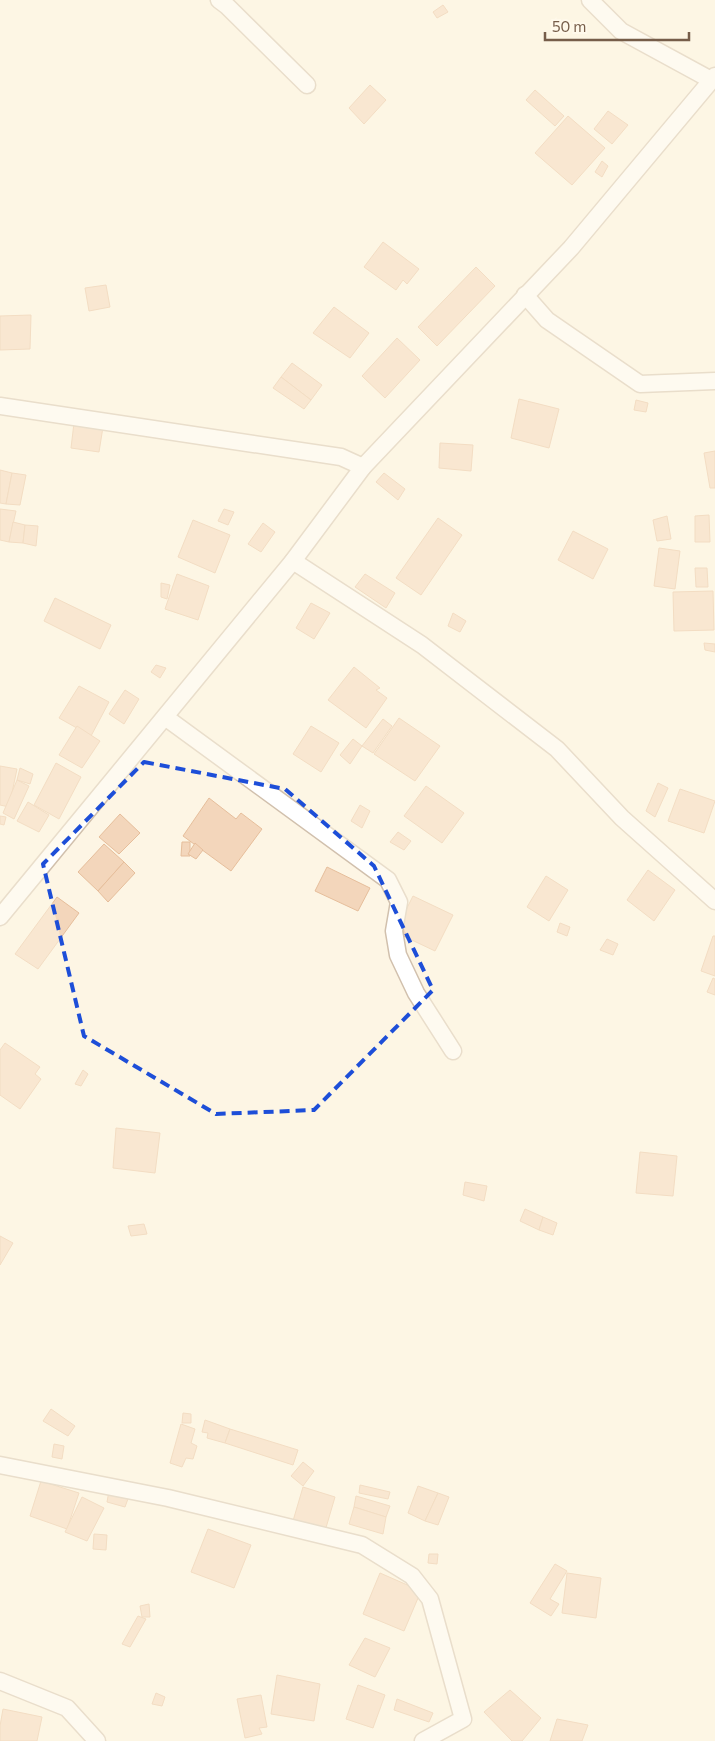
<svg xmlns="http://www.w3.org/2000/svg" width="715" height="1741" font-family="Commissioner,sans-serif">
<style>
.building{fill:#f3d6bb;stroke:#e6be9b}
.lines{fill:none;stroke-linecap:round;stroke-linejoin:round}
.minor-casing{stroke:#d1c0ad;stroke-width:19}
.minor{stroke:#fff;stroke-width:16}
.marked{fill:none;stroke:#1d4ed8;stroke-width:4;stroke-dasharray:10 6;stroke-linejoin:round}
</style>
<rect width="100%" height="100%" fill="#fdf5e4"/>
<g class="building">
<path d="M 443,5 L 448,12 L 437,18 L 433,12 Z"/>
<path d="M 370,85 L 386,100 L 364,124 L 349,108 Z"/>
<path d="M 535,90 L 564,116 L 555,126 L 526,100 Z"/>
<path d="M 608,111 L 628,125 L 612,144 L 594,129 Z"/>
<path d="M 568,116 L 605,148 L 572,185 L 535,153 Z"/>
<path d="M 602,161 L 608,166 L 602,177 L 595,172 Z"/>
<path d="M 383,242 L 419,269 L 407,284 L 403,280 L 396,290 L 364,267 Z"/>
<path d="M 476,267 L 495,286 L 437,346 L 418,327 Z"/>
<path d="M 106,285 L 110,307 L 89,311 L 85,288 Z"/>
<path d="M 334,307 L 369,333 L 350,358 L 313,333 Z"/>
<path d="M 31,315 L 30,349 L 0,350 L 0,316 Z"/>
<path d="M 397,338 L 420,360 L 385,398 L 362,376 Z"/>
<path d="M 292,363 L 322,385 L 311,400 L 281,377 Z"/>
<path d="M 281,377 L 311,400 L 304,409 L 273,388 Z"/>
<path d="M 519,399 L 559,409 L 549,448 L 511,438 Z"/>
<path d="M 636,400 L 648,403 L 646,412 L 634,410 Z"/>
<path d="M 74,423 L 103,427 L 99,452 L 71,448 Z"/>
<path d="M 440,443 L 473,445 L 471,471 L 439,468 Z"/>
<path d="M 715,451 L 715,488 L 710,488 L 704,453 Z"/>
<path d="M 0,470 L 12,473 L 6,504 L 0,503 Z"/>
<path d="M 12,473 L 26,475 L 20,505 L 6,504 Z"/>
<path d="M 384,473 L 405,489 L 398,500 L 376,482 Z"/>
<path d="M 0,509 L 16,511 L 9,542 L 0,540 Z"/>
<path d="M 224,509 L 234,512 L 228,525 L 218,521 Z"/>
<path d="M 709,515 L 710,542 L 695,542 L 695,516 Z"/>
<path d="M 667,516 L 671,539 L 657,541 L 653,520 Z"/>
<path d="M 438,518 L 462,535 L 421,595 L 396,578 Z"/>
<path d="M 193,520 L 230,535 L 215,573 L 178,557 Z"/>
<path d="M 13,522 L 25,525 L 23,543 L 9,542 Z"/>
<path d="M 263,523 L 275,532 L 261,552 L 248,544 Z"/>
<path d="M 25,525 L 38,526 L 36,546 L 23,543 Z"/>
<path d="M 573,531 L 608,549 L 593,579 L 558,560 Z"/>
<path d="M 659,548 L 680,551 L 675,589 L 654,586 Z"/>
<path d="M 695,568 L 707,568 L 708,587 L 696,587 Z"/>
<path d="M 177,574 L 209,586 L 198,620 L 165,609 Z"/>
<path d="M 365,574 L 395,593 L 386,608 L 355,587 Z"/>
<path d="M 161,583 L 170,585 L 167,599 L 161,597 Z"/>
<path d="M 713,591 L 714,630 L 674,631 L 673,592 Z"/>
<path d="M 55,598 L 111,625 L 100,649 L 44,621 Z"/>
<path d="M 311,603 L 330,613 L 314,639 L 296,628 Z"/>
<path d="M 453,613 L 466,621 L 460,632 L 448,626 Z"/>
<path d="M 704,643 L 715,644 L 715,652 L 705,650 Z"/>
<path d="M 156,665 L 166,668 L 160,678 L 151,672 Z"/>
<path d="M 354,667 L 380,688 L 376,690 L 387,698 L 366,728 L 328,700 Z"/>
<path d="M 79,686 L 109,702 L 91,736 L 59,718 Z"/>
<path d="M 125,690 L 139,699 L 124,724 L 109,714 Z"/>
<path d="M 399,718 L 440,746 L 415,781 L 374,754 Z"/>
<path d="M 383,719 L 392,726 L 373,753 L 362,746 Z"/>
<path d="M 77,726 L 100,741 L 82,768 L 59,755 Z"/>
<path d="M 311,726 L 339,743 L 321,772 L 293,754 Z"/>
<path d="M 353,739 L 362,746 L 350,764 L 340,755 Z"/>
<path d="M 56,763 L 81,777 L 59,819 L 34,805 Z"/>
<path d="M 0,766 L 17,769 L 9,807 L 0,805 Z"/>
<path d="M 20,768 L 33,774 L 30,784 L 17,780 Z"/>
<path d="M 17,780 L 29,786 L 14,819 L 3,813 Z"/>
<path d="M 658,783 L 668,788 L 655,817 L 646,811 Z"/>
<path d="M 426,786 L 464,813 L 442,843 L 404,816 Z"/>
<path d="M 680,789 L 715,801 L 704,833 L 668,821 Z"/>
<path d="M 209,798 L 236,819 L 241,813 L 262,829 L 231,871 L 183,836 Z"/>
<path d="M 28,802 L 49,815 L 39,832 L 17,821 Z"/>
<path d="M 360,805 L 370,811 L 362,828 L 351,821 Z"/>
<path d="M 120,814 L 140,833 L 119,854 L 99,837 Z"/>
<path d="M 0,816 L 6,817 L 4,825 L 0,824 Z"/>
<path d="M 398,832 L 411,841 L 404,850 L 390,842 Z"/>
<path d="M 182,842 L 190,842 L 190,856 L 181,856 Z"/>
<path d="M 195,843 L 203,850 L 196,859 L 188,854 Z"/>
<path d="M 104,844 L 124,862 L 98,891 L 78,872 Z"/>
<path d="M 124,862 L 135,873 L 108,902 L 98,891 Z"/>
<path d="M 327,867 L 370,888 L 358,911 L 315,891 Z"/>
<path d="M 648,870 L 675,890 L 654,921 L 627,900 Z"/>
<path d="M 546,876 L 568,890 L 549,921 L 527,907 Z"/>
<path d="M 413,896 L 453,915 L 435,951 L 395,932 Z"/>
<path d="M 57,897 L 79,913 L 38,969 L 15,954 Z"/>
<path d="M 560,923 L 570,927 L 567,936 L 557,932 Z"/>
<path d="M 713,936 L 715,936 L 715,976 L 701,971 Z"/>
<path d="M 607,939 L 618,944 L 613,955 L 600,950 Z"/>
<path d="M 713,978 L 715,979 L 715,995 L 707,992 Z"/>
<path d="M 5,1043 L 40,1067 L 35,1074 L 41,1079 L 20,1109 L 0,1095 L 0,1050 Z"/>
<path d="M 83,1070 L 88,1074 L 81,1086 L 75,1084 Z"/>
<path d="M 116,1128 L 160,1133 L 155,1173 L 113,1168 Z"/>
<path d="M 640,1152 L 677,1156 L 673,1196 L 636,1193 Z"/>
<path d="M 465,1182 L 487,1186 L 484,1201 L 463,1195 Z"/>
<path d="M 525,1209 L 543,1217 L 539,1230 L 520,1221 Z"/>
<path d="M 543,1217 L 557,1223 L 553,1235 L 539,1230 Z"/>
<path d="M 144,1224 L 147,1234 L 131,1236 L 128,1226 Z"/>
<path d="M 0,1236 L 13,1243 L 0,1265 Z"/>
<path d="M 51,1409 L 75,1426 L 68,1436 L 43,1421 Z"/>
<path d="M 183,1413 L 191,1414 L 191,1423 L 182,1423 Z"/>
<path d="M 205,1420 L 230,1429 L 225,1443 L 207,1438 L 208,1433 L 202,1432 Z"/>
<path d="M 181,1424 L 195,1429 L 191,1443 L 197,1446 L 193,1459 L 186,1458 L 182,1467 L 170,1463 Z"/>
<path d="M 230,1429 L 298,1450 L 293,1465 L 225,1443 Z"/>
<path d="M 54,1444 L 64,1446 L 62,1459 L 52,1457 Z"/>
<path d="M 303,1462 L 314,1471 L 303,1486 L 291,1476 Z"/>
<path d="M 41,1481 L 79,1493 L 67,1529 L 30,1516 Z"/>
<path d="M 360,1485 L 390,1492 L 388,1499 L 359,1493 Z"/>
<path d="M 418,1486 L 438,1493 L 425,1521 L 408,1513 Z"/>
<path d="M 303,1487 L 335,1497 L 325,1531 L 293,1521 Z"/>
<path d="M 109,1491 L 129,1496 L 125,1507 L 107,1502 Z"/>
<path d="M 438,1493 L 449,1497 L 438,1525 L 425,1521 Z"/>
<path d="M 356,1496 L 390,1506 L 386,1517 L 354,1507 Z"/>
<path d="M 82,1497 L 104,1508 L 87,1541 L 65,1532 Z"/>
<path d="M 354,1507 L 386,1517 L 383,1534 L 349,1524 Z"/>
<path d="M 208,1529 L 251,1545 L 234,1588 L 191,1572 Z"/>
<path d="M 94,1534 L 107,1535 L 106,1550 L 93,1549 Z"/>
<path d="M 429,1554 L 438,1554 L 437,1564 L 428,1563 Z"/>
<path d="M 555,1564 L 567,1571 L 550,1599 L 559,1604 L 551,1616 L 530,1603 Z"/>
<path d="M 380,1573 L 421,1591 L 404,1631 L 363,1614 Z"/>
<path d="M 567,1573 L 601,1578 L 596,1618 L 562,1613 Z"/>
<path d="M 149,1604 L 150,1617 L 142,1617 L 140,1606 Z"/>
<path d="M 138,1616 L 146,1619 L 130,1647 L 122,1644 Z"/>
<path d="M 365,1638 L 390,1648 L 375,1677 L 349,1665 Z"/>
<path d="M 277,1675 L 320,1684 L 314,1721 L 271,1714 Z"/>
<path d="M 358,1685 L 385,1695 L 373,1728 L 346,1719 Z"/>
<path d="M 510,1690 L 541,1718 L 522,1741 L 512,1741 L 484,1712 Z"/>
<path d="M 156,1693 L 165,1697 L 162,1706 L 152,1704 Z"/>
<path d="M 261,1695 L 267,1727 L 259,1728 L 262,1734 L 245,1738 L 237,1699 Z"/>
<path d="M 397,1699 L 433,1713 L 429,1722 L 394,1710 Z"/>
<path d="M 3,1709 L 42,1717 L 37,1741 L 0,1741 L 0,1726 Z"/>
<path d="M 557,1719 L 588,1725 L 582,1741 L 550,1741 Z"/>
</g>
<g class="lines">
<g class="minor-casing">
<g id="minor">
<path d="M 219,0 L 227,6 L 307,85"/>
<path d="M 590,0 L 621,31 L 711,80"/>
<path d="M 525,295 L 547,320 L 640,384 L 715,381"/>
<path d="M 0,406 L 341,457 L 363,467"/>
<path d="M 293,561 L 422,645 L 557,749 L 622,818 L 715,901"/>
<path d="M 165,717 L 388,880 L 399,902 L 394,931 L 398,955 L 416,993 L 453,1051"/>
<path d="M 0,917 L 293,561 L 363,467 L 571,248 L 715,76"/>
<path d="M 0,1465 L 168,1498 L 362,1545 L 412,1576 L 430,1599 L 463,1719 L 423,1741"/>
<path d="M 0,1681 L 67,1708 L 97,1741"/>
</g>
</g>
<use href="#minor" class="minor"/>
</g>
<path d="M0 0H715V1741H0ZM 144,762 L 285,789 L 374,866 L 433,990 L 314,1110 L 216,1114 L 84,1036 L 43,864 Z" fill="#fdf5e4" fill-opacity=".55" fill-rule="evenodd"/>
<path class="marked" d="M 144,762 L 285,789 L 374,866 L 433,990 L 314,1110 L 216,1114 L 84,1036 L 43,864 Z"/>
<path d="M545 32v8h144v-8" fill="none" stroke="#765d49" stroke-width="2.5"/>
<text x="552" y="32" font-size="15" fill="#765d49" stroke="#fff9eb" stroke-width="4" paint-order="stroke">50 m</text>
</svg>
